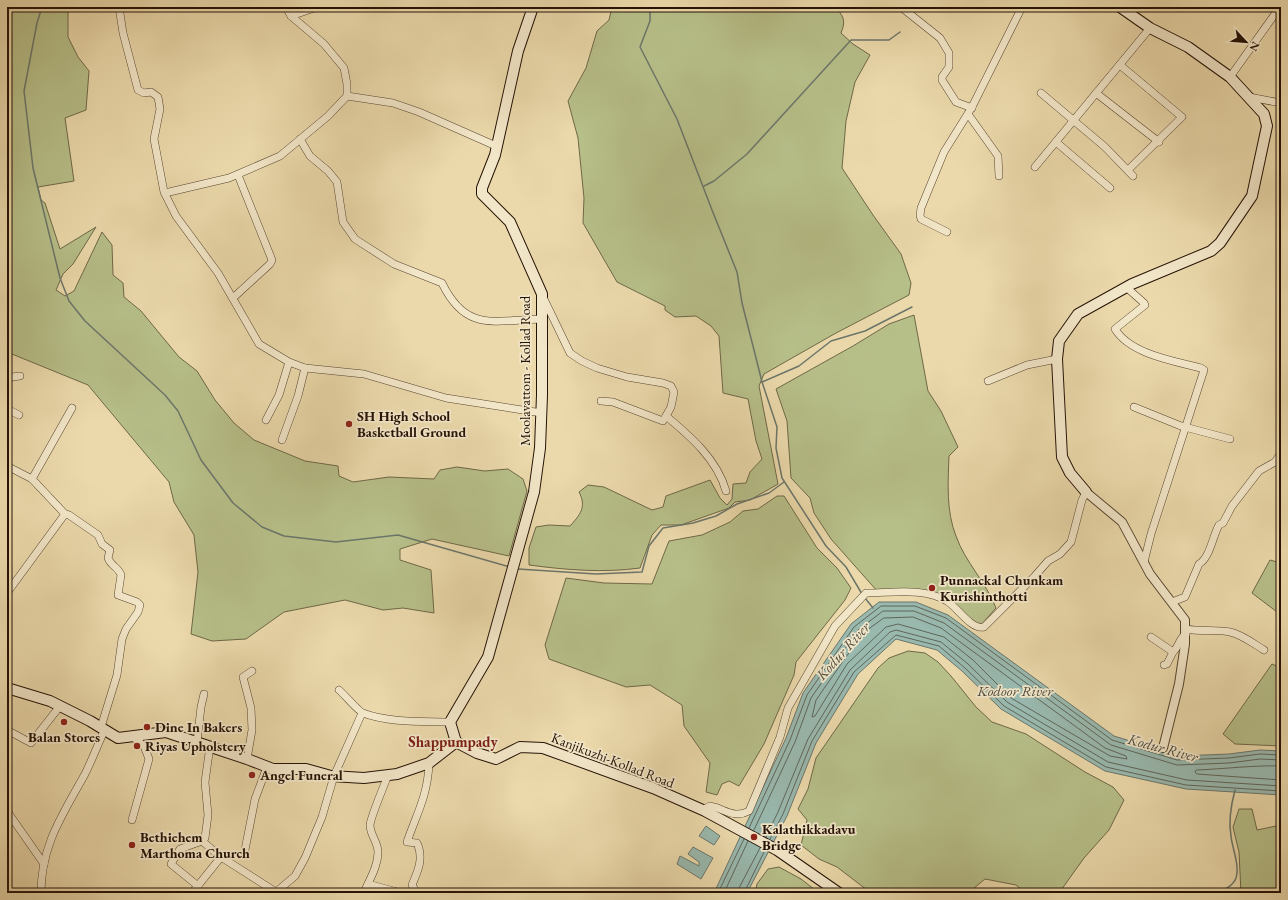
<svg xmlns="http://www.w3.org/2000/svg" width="1288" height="900" font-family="'EB Garamond',serif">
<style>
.green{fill:#b7bf89;stroke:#6e6848}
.water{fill:#99b9af;stroke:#6b766b}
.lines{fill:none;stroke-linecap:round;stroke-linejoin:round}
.shore{stroke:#5f665a;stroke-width:1}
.stream{stroke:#6b766b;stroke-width:1.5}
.minor-casing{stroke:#56442f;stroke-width:8}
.tertiary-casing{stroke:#56442f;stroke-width:10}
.secondary-casing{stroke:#251206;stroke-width:12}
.minor{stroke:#f2e6c8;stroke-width:7}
.tertiary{stroke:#f2e6c8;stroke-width:8}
.secondary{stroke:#f2e6c8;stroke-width:10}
.poi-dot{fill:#8f2418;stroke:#f2e6c8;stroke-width:1.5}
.labels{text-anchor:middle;stroke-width:3.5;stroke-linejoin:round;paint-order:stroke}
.street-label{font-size:14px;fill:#251206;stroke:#f2e6c8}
.poi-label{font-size:14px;font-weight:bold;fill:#251206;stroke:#f2e6c8;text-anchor:start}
.water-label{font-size:15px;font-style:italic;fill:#4e4c41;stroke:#f2e6c8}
.neighbourhood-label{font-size:15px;font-weight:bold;fill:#7a1f14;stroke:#f2e6c8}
</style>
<rect width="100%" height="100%" fill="#ebd9ab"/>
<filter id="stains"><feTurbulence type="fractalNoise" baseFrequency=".005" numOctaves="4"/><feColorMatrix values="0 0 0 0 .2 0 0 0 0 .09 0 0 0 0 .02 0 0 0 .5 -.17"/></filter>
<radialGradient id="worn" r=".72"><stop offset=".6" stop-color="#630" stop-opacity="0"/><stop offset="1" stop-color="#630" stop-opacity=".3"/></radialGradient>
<g class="green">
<path d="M 7,7 L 68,7 L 68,37 L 78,57 L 89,71 L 86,110 L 65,118 L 74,181 L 38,187 L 41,200 L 45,203 L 60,249 L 96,227 L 73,264 L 63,274 L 56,290 L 65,296 L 74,291 L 102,232 L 112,245 L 113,275 L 123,283 L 124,297 L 141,311 L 179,357 L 197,371 L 215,400 L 234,423 L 254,440 L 305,461 L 338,466 L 339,476 L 353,482 L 389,477 L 434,479 L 440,470 L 457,467 L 485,471 L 508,469 L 523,479 L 527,491 L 509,556 L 432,539 L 400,549 L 400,560 L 431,570 L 434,613 L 403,608 L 383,610 L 345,600 L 284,612 L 246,639 L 212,641 L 191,634 L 198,572 L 194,535 L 174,502 L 169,482 L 88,385 L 7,352 L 7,305 L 11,252 L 7,241 Z"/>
<path d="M 612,7 L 834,7 C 844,15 846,21 841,33 L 853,44 L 870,55 L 855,82 L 846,121 L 842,168 L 873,215 L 901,254 L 911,283 L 909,295 L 836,333 L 764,374 L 759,386 L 778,484 L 750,500 L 735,502 L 729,508 L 681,525 L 661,525 L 652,535 L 640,568 C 604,573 566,570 529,565 L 529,548 L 536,527 L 549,525 L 570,526 C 580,515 587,507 579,492 L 588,485 L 604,487 L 652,510 L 663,507 L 666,496 L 710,480 L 720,498 L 727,505 L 732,499 L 733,484 L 746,483 L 750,472 L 762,459 L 756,441 L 748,399 L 723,393 L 719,336 L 711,326 L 696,316 L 675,317 L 665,310 L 665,306 L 617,282 L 583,223 L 584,198 L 578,138 L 568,101 L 586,68 L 597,31 L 609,20 Z"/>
<path d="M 914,315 L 928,391 L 941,411 L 958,447 L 949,456 C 948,482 946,511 956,536 C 965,562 986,582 996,608 L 982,624 L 975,623 L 939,595 L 878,592 L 831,539 L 814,513 L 810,498 L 791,478 L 787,421 L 776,389 L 853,346 L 889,324 Z"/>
<path d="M 777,496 L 784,496 L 817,548 L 837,568 L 851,588 L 845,600 L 796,662 L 794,675 L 764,744 L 739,786 L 729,781 L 722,784 L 717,795 L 706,792 L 710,763 L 684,726 L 682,705 L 650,685 L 626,687 L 549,659 L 545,645 L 566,578 L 604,583 L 652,584 L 669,541 L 702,535 L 730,522 L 743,511 L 758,509 Z"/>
<path d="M 1270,560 L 1281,563 L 1281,615 L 1252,593 Z"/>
<path d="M 908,651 L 925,653 L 938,662 L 951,676 L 976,707 L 992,722 L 1026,734 L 1085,772 L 1113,787 L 1124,800 L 1109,830 L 1084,858 L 1059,893 L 1026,893 L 1016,885 L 985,879 L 968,893 L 871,893 L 837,867 L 819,859 L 801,845 L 807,820 L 798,809 L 808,789 L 816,758 L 878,668 L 889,658 Z"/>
<path d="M 1272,664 L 1281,668 L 1281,746 L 1235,744 L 1223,734 Z"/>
<path d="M 1239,809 L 1252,809 L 1257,830 L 1281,825 L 1281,893 L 1241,893 L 1239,852 L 1233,827 Z"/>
<path d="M 779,867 L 801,879 L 819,893 L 755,893 L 757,884 L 768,869 Z"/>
</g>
<g class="water">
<path d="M 879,602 L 916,602 L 948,615 L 1114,736 L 1178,756 L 1229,754 L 1260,750 L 1281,751 L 1281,795 L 1186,789 L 1105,771 L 1001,709 L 962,671 L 937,650 L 896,639 L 858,674 L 816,743 L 787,816 L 747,893 L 714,893 L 786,738 L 803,693 L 851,624 Z"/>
<path d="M 706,826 L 720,836 L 714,845 L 699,836 Z"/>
<path d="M 693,847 L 713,858 L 701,879 L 677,864 L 680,856 L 699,866 L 699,862 L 688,854 Z"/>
</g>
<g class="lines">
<g class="shore">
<path d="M 884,618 L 913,617 L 941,628 L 1105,748 L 1126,756 L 1127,759 L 1110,756 L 1011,698 L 973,660 L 944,637 L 898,624 L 886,627 L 847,664 L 815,716 L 812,717 L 816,700 L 862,634 Z"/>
<path d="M 1281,766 C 1253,765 1225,769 1196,770 L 1195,772 L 1197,774 L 1281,780"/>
<path d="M 749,828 L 790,740 L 807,695 L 854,627 L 881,606 L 915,606 L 946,618 L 1112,740 L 1177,760 L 1229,758 L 1260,754 L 1281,755"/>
<path d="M 754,830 L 795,742 L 811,698 L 858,630 L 883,611 L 914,611 L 944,623 L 1111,745 L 1177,765 L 1229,763 L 1260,759 L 1281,760"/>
<path d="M 766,837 L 778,812 L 808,739 L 850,670 L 890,632 L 896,630 L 941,642 L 968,664 L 1007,702 L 1108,762 L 1187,780 L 1281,786"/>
<path d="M 770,839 L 783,814 L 812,741 L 854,672 L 896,635 L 939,646 L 965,668 L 1004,706 L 1106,767 L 1186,785 L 1281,791"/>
<path d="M 718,893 L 744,839"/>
<path d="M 724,893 L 748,841"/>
<path d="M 739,893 L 739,888 L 760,848"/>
<path d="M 744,893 L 765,850"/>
</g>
<g class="stream">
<path d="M 42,7 L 37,23 L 24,91 L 33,168 L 60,278 L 69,301 L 85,321 L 165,395 L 178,411 L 201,460 L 233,503 L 262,527 L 284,536 L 336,542 L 398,535 L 510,567"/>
<path d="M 650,7 L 650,21 L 640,47 L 677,119 L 712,210 L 737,272 L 742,303 L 754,350 L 762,382 L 777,427 L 776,448 L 782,478 L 826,546 L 846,567 L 862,594"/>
<path d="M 704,186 L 714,181 L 747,154 L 851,40 L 889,40 L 900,32"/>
<path d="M 762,382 L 799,366 L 831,341 L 865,331 L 912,307"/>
<path d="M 518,569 L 596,574 L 642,572 L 649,546 L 663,528 L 693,523 L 716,516 L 737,504 L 769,493 L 784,482"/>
<path d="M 865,598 L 873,608"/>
<path d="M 1217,893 C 1224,890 1233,886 1236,878 C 1240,865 1232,848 1231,836 C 1228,820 1231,805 1235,790"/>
</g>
<g class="minor-casing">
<g id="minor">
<path d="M 119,7 L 123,33 L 138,90 L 144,93 L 151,92 L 158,97 L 160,109 L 154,139 L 164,192 L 176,216 L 218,273 L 259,344 L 289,362 L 305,368 L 364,374 L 446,398 L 542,413"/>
<path d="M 901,7 L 940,38 L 949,53 L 949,67 L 942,77 L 942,80 L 956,102 L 972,108"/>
<path d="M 291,16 L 317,7"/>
<path d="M 1120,65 L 1182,117 L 1128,170"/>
<path d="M 1230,77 L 1280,7"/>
<path d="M 1041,93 L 1105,147 L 1133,176"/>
<path d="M 1096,93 L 1159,142"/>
<path d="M 347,96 L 393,103 L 419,112 L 496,146"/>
<path d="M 1249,97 L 1281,103"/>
<path d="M 968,114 L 998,156 L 999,176"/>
<path d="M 300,139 L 310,156 L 328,171 L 337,182 L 343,222 L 355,239 L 394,264 L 442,283 C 466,333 495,320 541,319"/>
<path d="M 1056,142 L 1110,188"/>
<path d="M 1035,167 L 1150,28"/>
<path d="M 165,193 L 229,178 L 280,156 L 328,116 L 347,96 L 347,84 L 344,68 L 324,44 L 291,16 L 286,7"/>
<path d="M 947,232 L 921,219 L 920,215 L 921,208 L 944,152 L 972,107 L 1022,7"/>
<path d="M 1126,287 L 1144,303 L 1145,305 L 1115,329 C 1130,354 1174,361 1201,368 L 1204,370 L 1151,534 L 1144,562"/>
<path d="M 543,297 L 570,353 L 582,361 L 597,368 L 627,377 L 663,383 L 671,386 L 674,392 L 671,407 L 666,416 C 690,436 717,459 726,491"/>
<path d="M 233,298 L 270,264 L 272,260 L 238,175"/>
<path d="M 7,380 L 12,377 L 20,376"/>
<path d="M 988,381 L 1027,365 L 1057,359"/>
<path d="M 601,401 L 613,402 L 663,421 L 666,416"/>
<path d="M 1134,407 L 1181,426 L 1230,439"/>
<path d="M 7,409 L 19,415"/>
<path d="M 266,420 L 279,395 L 289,362"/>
<path d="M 282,440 L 298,396 L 305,368"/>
<path d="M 7,466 L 32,479 L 65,514"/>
<path d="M 32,479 L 72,408"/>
<path d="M 7,593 L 65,514 L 69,515 L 98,535 L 102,544 L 110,550 L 108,558 C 111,566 119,568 121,575 L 118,595 L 137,602 L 140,605 L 138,612 L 126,629 L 122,639 L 117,675 L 101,727"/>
<path d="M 1172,602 L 1185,597 L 1199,564 C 1210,558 1213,535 1219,525 L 1223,523 L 1232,506 L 1259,471 L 1275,462 L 1281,453"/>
<path d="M 1186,629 C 1201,632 1216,629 1230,632 C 1243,635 1254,644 1264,650"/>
<path d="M 1151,637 L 1173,652 C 1179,647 1179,638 1186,634"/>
<path d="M 1164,665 L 1167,664 L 1173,652"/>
<path d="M 339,690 C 344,694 359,712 363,713 C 389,723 423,721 450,722"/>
<path d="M 7,730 L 31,743 L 60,706"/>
<path d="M 132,736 L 144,746 L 149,759 L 132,820"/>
<path d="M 197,742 L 201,707 L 204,694"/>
<path d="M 247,759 L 252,730 L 251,708 L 243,677 L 252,671"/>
<path d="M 7,811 L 44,864"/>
<path d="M 705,811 L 706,808 L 710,806 C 725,809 734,819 749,811 L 780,737 L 788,708 L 835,626 L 866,593 C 892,593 923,587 947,601 C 958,608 971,630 984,627 L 1034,577 L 1048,561 L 1060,554 L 1071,542 L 1082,500 L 1086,492"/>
<path d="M 202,841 L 221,857 L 276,892"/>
<path d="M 245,850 L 255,799 L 267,767"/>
<path d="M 368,884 L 401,893"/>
<path d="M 198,886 L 171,864 L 180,849 L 202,841 L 205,838 L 208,815 L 205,782 L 210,746"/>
<path d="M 41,893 C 41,845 63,814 85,774 C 92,760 98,744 105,729"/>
<path d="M 192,893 L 221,857"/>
<path d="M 275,893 L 295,876 L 305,858 L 322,817 L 334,776 L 362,713"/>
<path d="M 364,893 C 369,880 378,867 378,852 C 378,842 370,835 370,825 C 371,816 384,786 388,775"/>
<path d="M 416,893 L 414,892 L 415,890 L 412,885 C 418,871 424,858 417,843 L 407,842 C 417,813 428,795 429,763"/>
</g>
</g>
<g class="tertiary-casing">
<path id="tertiary" d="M 1086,492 L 1122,522 L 1150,574 L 1185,620 L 1185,644 L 1179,684 L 1163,748"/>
</g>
<g class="secondary-casing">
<g id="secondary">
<path d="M 1086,492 L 1070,473 L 1062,457 L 1057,359 L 1059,341 L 1078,314 L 1132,284 L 1211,251 L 1220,243 L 1252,196 L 1267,126 L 1264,114 L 1230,77 L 1188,47 L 1150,28 L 1120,7"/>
<path d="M 7,688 L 50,701 L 90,721 L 118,738 L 166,732 L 247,759 L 273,769 L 306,769 L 331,776 L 364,778 L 397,774 L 429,763 L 456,742 L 477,753 L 496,759 L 520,747 L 543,748 L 653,788 L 705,811 L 777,850 L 839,893"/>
<path d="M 456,742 L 450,722 L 488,657 L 534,492 L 540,448 L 542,395 L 542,294 L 510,222 L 482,194 L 482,188 L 495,155 L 518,51 L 533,7"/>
</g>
</g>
<use href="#minor" class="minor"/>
<use href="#tertiary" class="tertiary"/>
<use href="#secondary" class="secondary"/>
</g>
<g class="poi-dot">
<circle cx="349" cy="424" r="4"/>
<circle cx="932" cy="588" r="4"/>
<circle cx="64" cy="722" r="4"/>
<circle cx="147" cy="727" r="4"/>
<circle cx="137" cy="746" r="4"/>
<circle cx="252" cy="775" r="4"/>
<circle cx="754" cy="837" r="4"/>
<circle cx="132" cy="845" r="4"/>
</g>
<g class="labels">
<g class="street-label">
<text transform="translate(525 371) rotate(-90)" y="5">Moolavattom - Kollad Road</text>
<text transform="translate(613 760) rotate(21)" y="5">Kanjikuzhi-Kollad Road</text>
</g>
<g class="poi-label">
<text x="357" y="421">SH High School<tspan x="357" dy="16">Basketball Ground</tspan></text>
<text x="940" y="585">Punnackal Chunkam<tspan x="940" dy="16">Kurishinthotti</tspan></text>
<text x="155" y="732">Dine In Bakers</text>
<text x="64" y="742" text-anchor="middle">Balan Stores</text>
<text x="145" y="751">Riyas Upholstery</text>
<text x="260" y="780">Angel Funeral</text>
<text x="762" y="834">Kalathikkadavu<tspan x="762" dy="16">Bridge</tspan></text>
<text x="140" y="842">Bethiehem<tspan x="140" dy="16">Marthoma Church</tspan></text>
</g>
<g class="water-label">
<text transform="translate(843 651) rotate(-48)" y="5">Kodur River</text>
<text x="1015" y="696">Kodoor River</text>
<text transform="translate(1163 748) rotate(15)" y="5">Kodur River</text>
</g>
<g class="neighbourhood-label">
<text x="453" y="747">Shappumpady</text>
</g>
</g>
<rect width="1288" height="900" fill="none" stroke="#ebd9ab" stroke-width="24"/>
<rect x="8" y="8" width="1272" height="884" fill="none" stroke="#251206" stroke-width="2"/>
<rect x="12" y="12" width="1264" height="876" fill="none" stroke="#251206"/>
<g transform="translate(1246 42) rotate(116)" stroke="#f2e6c8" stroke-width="3" paint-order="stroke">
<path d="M0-3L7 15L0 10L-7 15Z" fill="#251206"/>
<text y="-6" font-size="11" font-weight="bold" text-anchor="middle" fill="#251206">N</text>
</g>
<rect width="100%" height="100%" filter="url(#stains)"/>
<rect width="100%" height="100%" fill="url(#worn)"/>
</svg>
